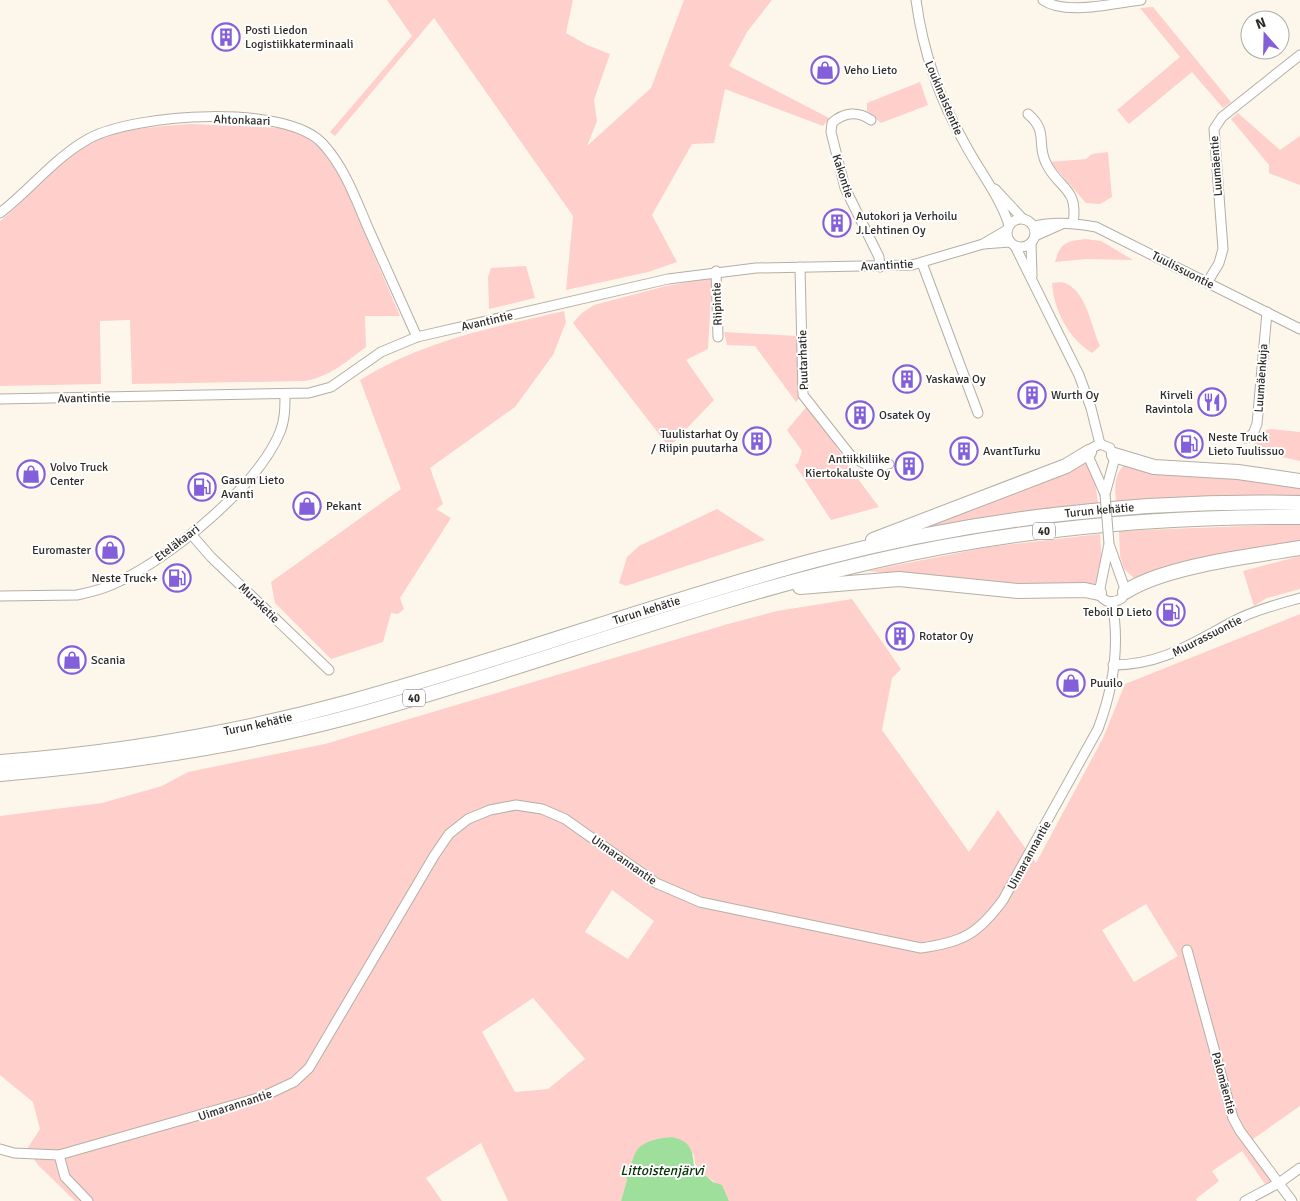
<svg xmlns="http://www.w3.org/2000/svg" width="1300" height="1201" font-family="Signika,sans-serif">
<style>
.green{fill:#fecfcb;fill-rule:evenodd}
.water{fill:#9fdf9c}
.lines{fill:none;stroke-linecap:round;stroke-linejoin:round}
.minor-casing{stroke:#b4afa4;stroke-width:11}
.highway-casing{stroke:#b4afa4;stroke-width:16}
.minor{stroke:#fff;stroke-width:9}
.highway{stroke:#fff;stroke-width:14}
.minor-bridge-casing{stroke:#b4afa4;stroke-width:11;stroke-linecap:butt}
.minor-bridge{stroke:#fff;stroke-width:9}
.labels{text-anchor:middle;stroke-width:4;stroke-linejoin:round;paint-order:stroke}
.shield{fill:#fff;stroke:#6d6b68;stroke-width:1}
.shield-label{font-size:11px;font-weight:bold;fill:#2f2c28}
.poi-label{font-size:12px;fill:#2f2c28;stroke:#fff;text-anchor:start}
.street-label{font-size:12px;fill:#2f2c28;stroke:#fff}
.water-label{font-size:14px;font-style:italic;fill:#063408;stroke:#fff}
</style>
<rect width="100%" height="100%" fill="#fdf7eb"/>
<g class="green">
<path d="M 387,0 L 573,0 L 566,33 L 587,45 L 610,54 L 594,100 L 597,121 L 587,146 L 651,88 L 684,0 L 772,0 L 747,32 L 729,66 L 829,118 L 823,126 L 725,89 L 714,143 L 692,144 L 652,215 L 677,262 L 648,272 L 566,290 L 573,216 L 434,18 L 335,136 L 330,132 L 412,36 Z"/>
<path d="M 1153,7 L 1231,102 L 1223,108 L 1192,72 L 1129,124 L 1117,110 L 1180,57 L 1140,8 Z"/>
<path d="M 920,82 L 928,105 L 881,123 L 867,111 L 867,103 Z"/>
<path d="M 1238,113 L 1280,150 L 1300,136 L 1300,185 L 1269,173 L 1269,165 L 1231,119 Z"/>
<path d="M 191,124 L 283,128 L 307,138 L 321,149 L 341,178 L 400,316 L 365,316 L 366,347 C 346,362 329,377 305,381 L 132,384 L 130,320 L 100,321 L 101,384 L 0,386 L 0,221 C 24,203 41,179 64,161 C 101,130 145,127 191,124 Z"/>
<path d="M 1108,152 L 1112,197 L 1100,204 L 1086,203 L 1050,162 L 1086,159 L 1092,154 Z"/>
<path d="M 1085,239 L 1101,241 L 1133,260 L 1086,259 L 1055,262 C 1061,242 1065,242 1085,239 Z"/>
<path d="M 526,266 L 535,298 L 489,309 L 488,277 L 491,268 Z"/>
<path d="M 712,278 L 708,349 L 686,360 L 714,400 L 669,447 L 573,323 L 582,313 L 594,305 L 666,286 Z"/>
<path d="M 1062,282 C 1086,288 1091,326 1100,346 L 1092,353 C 1068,338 1054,310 1052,283 Z"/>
<path d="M 564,311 L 566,322 L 553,355 L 515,407 L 430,468 L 443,504 L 436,509 L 451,518 L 400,598 L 404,609 L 398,614 L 391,613 L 383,642 L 331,659 L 275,603 L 271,582 L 401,489 L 360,380 C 425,340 491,328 564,311 Z"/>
<path d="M 724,332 L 797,336 L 799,398 L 796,402 L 755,346 L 727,345 Z"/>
<path d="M 809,404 L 852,471 L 879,507 L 831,520 L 795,465 L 798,463 L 802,451 L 787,430 Z"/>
<path d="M 1271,429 L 1300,432 L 1300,461 L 1264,453 L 1253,447 L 1262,431 Z"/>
<path d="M 1085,460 L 1095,481 L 1098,504 L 903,531 Z"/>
<path d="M 1127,463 L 1300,484 L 1300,498 L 1116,503 C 1115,488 1113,473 1127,463 Z"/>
<path d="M 717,509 L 765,540 L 626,586 L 619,583 L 627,557 L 639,546 Z"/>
<path d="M 1300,524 L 1300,543 L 1136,580 L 1124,569 L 1120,556 L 1119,531 Z"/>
<path d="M 1100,534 L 1102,564 L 1094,587 L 1051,588 L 867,571 L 988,547 Z"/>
<path d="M 1300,556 L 1300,589 L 1267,598 L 1254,606 L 1243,571 Z"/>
<path d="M 852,599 L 901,669 L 892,678 L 882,730 L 969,852 L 998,810 L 1036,863 L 1103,738 L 1125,684 L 1300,614 L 1300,1106 L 1246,1144 L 1272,1181 L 1265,1184 L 1242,1151 L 1212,1171 L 1219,1181 L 1196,1199 L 1197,1201 L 729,1201 C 725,1196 722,1188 717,1184 C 705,1173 695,1175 694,1155 L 671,1137 C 657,1138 641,1145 634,1158 C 631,1164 630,1167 625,1171 L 627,1180 L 621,1201 L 508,1201 L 481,1143 L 426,1178 L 442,1201 L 75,1201 L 38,1165 L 27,1149 L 40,1129 L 33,1102 L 0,1075 L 0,816 L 102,803 L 162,786 L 188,772 L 325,744 L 728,624 L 777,611 ZM 612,890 L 654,921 L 628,959 L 585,932 ZM 1146,904 L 1178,956 L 1134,982 L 1102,930 ZM 533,998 L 585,1059 L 548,1089 L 515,1092 L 482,1032 Z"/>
</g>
<path class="water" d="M 671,1137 C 689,1140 693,1149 694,1166 L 713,1182 L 722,1185 L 729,1201 L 621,1201 L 627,1180 L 625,1171 C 633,1165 632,1158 637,1150 C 645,1140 660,1138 671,1137 Z"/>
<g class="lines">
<g class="minor-casing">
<g id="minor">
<path d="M 916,0 C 923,52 939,99 965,144 C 980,172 999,195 1009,225"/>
<path d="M 1043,0 C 1066,16 1114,3 1141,0"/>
<path d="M 1028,114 C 1049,132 1036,143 1046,163 C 1058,189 1079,187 1073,223"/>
<path d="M 871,120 C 858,111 844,112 832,123 L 831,132 L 845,188 L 879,257 L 880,267"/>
<path d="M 995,189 L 1022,218"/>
<path d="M 0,213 C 31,189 55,157 90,138 C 136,114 286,103 323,144 C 345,168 356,200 369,230 C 385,266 401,301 417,337"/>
<circle cx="1021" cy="233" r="14"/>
<path d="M 1034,226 C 1055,221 1075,223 1096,227 L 1300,329"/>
<path d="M 1035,236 L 1062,224"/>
<path d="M 1031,243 L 1032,276"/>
<path d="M 983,244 L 1007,230"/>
<path d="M 1015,246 L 1079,375 L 1091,408 L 1100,444"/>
<path d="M 922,263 L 978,413"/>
<path d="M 800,267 L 803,395 L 851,456 L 865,464 L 877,467 L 889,464"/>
<path d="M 716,271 L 718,337"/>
<path d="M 1207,283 L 1219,263 L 1223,249 L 1214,129 L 1222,117 L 1300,55"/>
<path d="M 0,399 L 309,393 L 331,387 L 381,352 L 417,337 L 668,279 L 756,268 L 912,265 L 983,244 L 1010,242"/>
<path d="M 1246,438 L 1253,434 L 1257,424 L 1267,312"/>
<path d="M 1100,444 L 1110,448 L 1114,461 L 1105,494 L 1089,458 L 1092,448 Z"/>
<path d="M 191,534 L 211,557 L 329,670"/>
<path d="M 1109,544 L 1125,589 L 1122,598 C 1113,604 1104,603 1099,593 Z"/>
<path d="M 0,596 L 77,595 C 92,592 107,588 120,581 C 172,556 258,486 280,432 C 285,420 285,407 285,394"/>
<path d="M 1113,665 C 1164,665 1195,641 1238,619 C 1258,609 1279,604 1300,598"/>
<path d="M 1187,950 L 1233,1118 L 1240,1131 L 1292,1201"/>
<path d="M 0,1149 L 14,1153 L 59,1155 L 65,1177 L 88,1201"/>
<path d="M 59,1155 L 262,1097 L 294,1082 L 309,1068 L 434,856 L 449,834 L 468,819 L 490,810 L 516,805 L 542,809 L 565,819 L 656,883 L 700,902 L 921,948 C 963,942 978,934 1003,900 L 1098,729 C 1113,689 1120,644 1112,602"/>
<path d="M 1245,1201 L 1279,1183 L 1300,1168"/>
</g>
</g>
<g class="highway-casing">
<g id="highway">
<path d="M 1114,455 L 1154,467 L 1238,472 L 1300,481"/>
<path d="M 873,540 L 1066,466 L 1089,452"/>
<path d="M 800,587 L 899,579 L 1018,591 L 1085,590 L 1099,593"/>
<path d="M 1125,592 C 1165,566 1252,556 1300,548"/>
<path id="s1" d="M 0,762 C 117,753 236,733 349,702 C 506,659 659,602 816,560 C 972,519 1139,499 1300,503"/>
<path d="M 0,774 C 118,764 235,747 349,717 C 526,669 697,602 875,561 C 1014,529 1157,516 1300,517"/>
</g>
</g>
<use href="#minor" class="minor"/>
<use href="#highway" class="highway"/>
<g class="minor-bridge-casing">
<path id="minor-bridge" d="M 1105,494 L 1109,544"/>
</g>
<use href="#minor-bridge" class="minor-bridge"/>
</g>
<defs>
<g id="building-ring" transform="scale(1.4375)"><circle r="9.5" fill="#fff" stroke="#845fda" stroke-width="1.5"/><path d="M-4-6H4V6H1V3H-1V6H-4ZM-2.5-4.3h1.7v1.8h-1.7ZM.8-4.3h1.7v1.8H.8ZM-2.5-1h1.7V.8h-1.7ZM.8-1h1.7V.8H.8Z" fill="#845fda"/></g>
<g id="shop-ring" transform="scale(1.4375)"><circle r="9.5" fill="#fff" stroke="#845fda" stroke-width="1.5"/><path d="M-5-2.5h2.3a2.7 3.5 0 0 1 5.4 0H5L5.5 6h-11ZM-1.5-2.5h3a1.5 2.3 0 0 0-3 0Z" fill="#845fda"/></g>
<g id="restaurant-ring" transform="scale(1.4375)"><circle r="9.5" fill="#fff" stroke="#845fda" stroke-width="1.5"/><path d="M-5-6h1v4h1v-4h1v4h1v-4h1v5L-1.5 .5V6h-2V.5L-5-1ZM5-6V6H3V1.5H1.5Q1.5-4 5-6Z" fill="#845fda"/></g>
<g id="fuel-ring" transform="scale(1.4375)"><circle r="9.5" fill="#fff" stroke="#845fda" stroke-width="1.5"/><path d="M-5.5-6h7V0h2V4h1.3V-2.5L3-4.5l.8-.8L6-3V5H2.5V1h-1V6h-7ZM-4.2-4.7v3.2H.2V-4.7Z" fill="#845fda"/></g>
</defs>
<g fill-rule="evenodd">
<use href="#building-ring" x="226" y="37"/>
<use href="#shop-ring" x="825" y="70"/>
<use href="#building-ring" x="837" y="223"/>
<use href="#building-ring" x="907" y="379"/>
<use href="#building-ring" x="1032" y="395"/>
<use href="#restaurant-ring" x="1212" y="402"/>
<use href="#building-ring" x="860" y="415"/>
<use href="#building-ring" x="757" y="441"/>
<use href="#fuel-ring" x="1189" y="444"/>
<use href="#building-ring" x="964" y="451"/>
<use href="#building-ring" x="909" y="466"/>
<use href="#shop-ring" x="31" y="474"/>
<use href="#fuel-ring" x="202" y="487"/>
<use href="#shop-ring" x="307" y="506"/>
<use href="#shop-ring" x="110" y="550"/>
<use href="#fuel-ring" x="177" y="578"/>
<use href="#fuel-ring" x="1171" y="612"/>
<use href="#building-ring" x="900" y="636"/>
<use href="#shop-ring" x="72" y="660"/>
<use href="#shop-ring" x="1071" y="683"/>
</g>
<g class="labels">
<g class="shield">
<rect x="1033" y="522.5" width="22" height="17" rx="4"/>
<rect x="403" y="689.5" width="22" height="17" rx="4"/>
</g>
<g class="shield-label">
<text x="1044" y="535">40</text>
<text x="414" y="702">40</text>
</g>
<g class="poi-label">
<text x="245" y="34">Posti Liedon<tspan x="245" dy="14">Logistiikkaterminaali</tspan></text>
<text x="844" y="74">Veho Lieto</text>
<text x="856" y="220">Autokori ja Verhoilu<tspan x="856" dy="14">J.Lehtinen Oy</tspan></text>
<text x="926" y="383">Yaskawa Oy</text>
<text x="1051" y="399">Wurth Oy</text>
<text x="1193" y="399" text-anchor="end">Kirveli<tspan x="1193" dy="14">Ravintola</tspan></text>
<text x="879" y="419">Osatek Oy</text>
<text x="738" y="438" text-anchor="end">Tuulistarhat Oy<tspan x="738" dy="14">/ Riipin puutarha</tspan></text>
<text x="1208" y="441">Neste Truck<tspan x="1208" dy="14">Lieto Tuulissuo</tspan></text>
<text x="983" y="455">AvantTurku</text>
<text x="890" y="463" text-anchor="end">Antiikkiliike<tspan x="890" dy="14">Kiertokaluste Oy</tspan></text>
<text x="50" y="471">Volvo Truck<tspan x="50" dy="14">Center</tspan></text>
<text x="221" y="484">Gasum Lieto<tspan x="221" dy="14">Avanti</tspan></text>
<text x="326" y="510">Pekant</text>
<text x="91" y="554" text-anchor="end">Euromaster</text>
<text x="158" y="582" text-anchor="end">Neste Truck+</text>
<text x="1152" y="616" text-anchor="end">Teboil D Lieto</text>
<text x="919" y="640">Rotator Oy</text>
<text x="91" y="664">Scania</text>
<text x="1090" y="687">Puuilo</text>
</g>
<g class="street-label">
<text transform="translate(944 98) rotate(67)" y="4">Loukinaistentie</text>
<text transform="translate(242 120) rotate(2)" y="4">Ahtonkaari</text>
<text transform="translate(1216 166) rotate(-94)" y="4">Luumäentie</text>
<text transform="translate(843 176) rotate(72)" y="4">Kakontie</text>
<text transform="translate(887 265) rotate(-3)" y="4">Avantintie</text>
<text transform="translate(1183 270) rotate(27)" y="4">Tuulissuontie</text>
<text transform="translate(717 304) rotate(-92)" y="4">Riipintie</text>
<text transform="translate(487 321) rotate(-13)" y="4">Avantintie</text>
<text transform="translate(803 360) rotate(-92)" y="4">Puutarhatie</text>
<text transform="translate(1261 378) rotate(-86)" y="4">Luumäenkuja</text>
<text transform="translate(84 398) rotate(-1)" y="4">Avantintie</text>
<text dy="4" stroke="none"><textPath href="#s1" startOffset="1131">Turun kehätie</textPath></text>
<text transform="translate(177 543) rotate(-37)" y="4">Eteläkaari</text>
<text transform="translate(259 603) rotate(44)" y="4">Mursketie</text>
<text dy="4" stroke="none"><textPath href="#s1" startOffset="666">Turun kehätie</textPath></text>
<text transform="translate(1207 636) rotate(-27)" y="4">Muurassuontie</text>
<text dy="4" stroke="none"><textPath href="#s1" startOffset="261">Turun kehätie</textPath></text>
<text transform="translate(1029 855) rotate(-61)" y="4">Uimarannantie</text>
<text transform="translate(624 860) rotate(35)" y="4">Uimarannantie</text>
<text transform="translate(1224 1083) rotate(75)" y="4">Palomäentie</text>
<text transform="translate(235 1105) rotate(-18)" y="4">Uimarannantie</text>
</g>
<g class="water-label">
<text x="662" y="1175">Littoistenjärvi</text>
</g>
</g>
<g transform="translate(1265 35) rotate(340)"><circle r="24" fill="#ffffff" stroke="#acaba9"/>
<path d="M0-4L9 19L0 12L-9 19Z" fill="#845fda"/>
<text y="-8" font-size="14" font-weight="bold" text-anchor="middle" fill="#2f2c28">N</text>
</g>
</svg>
